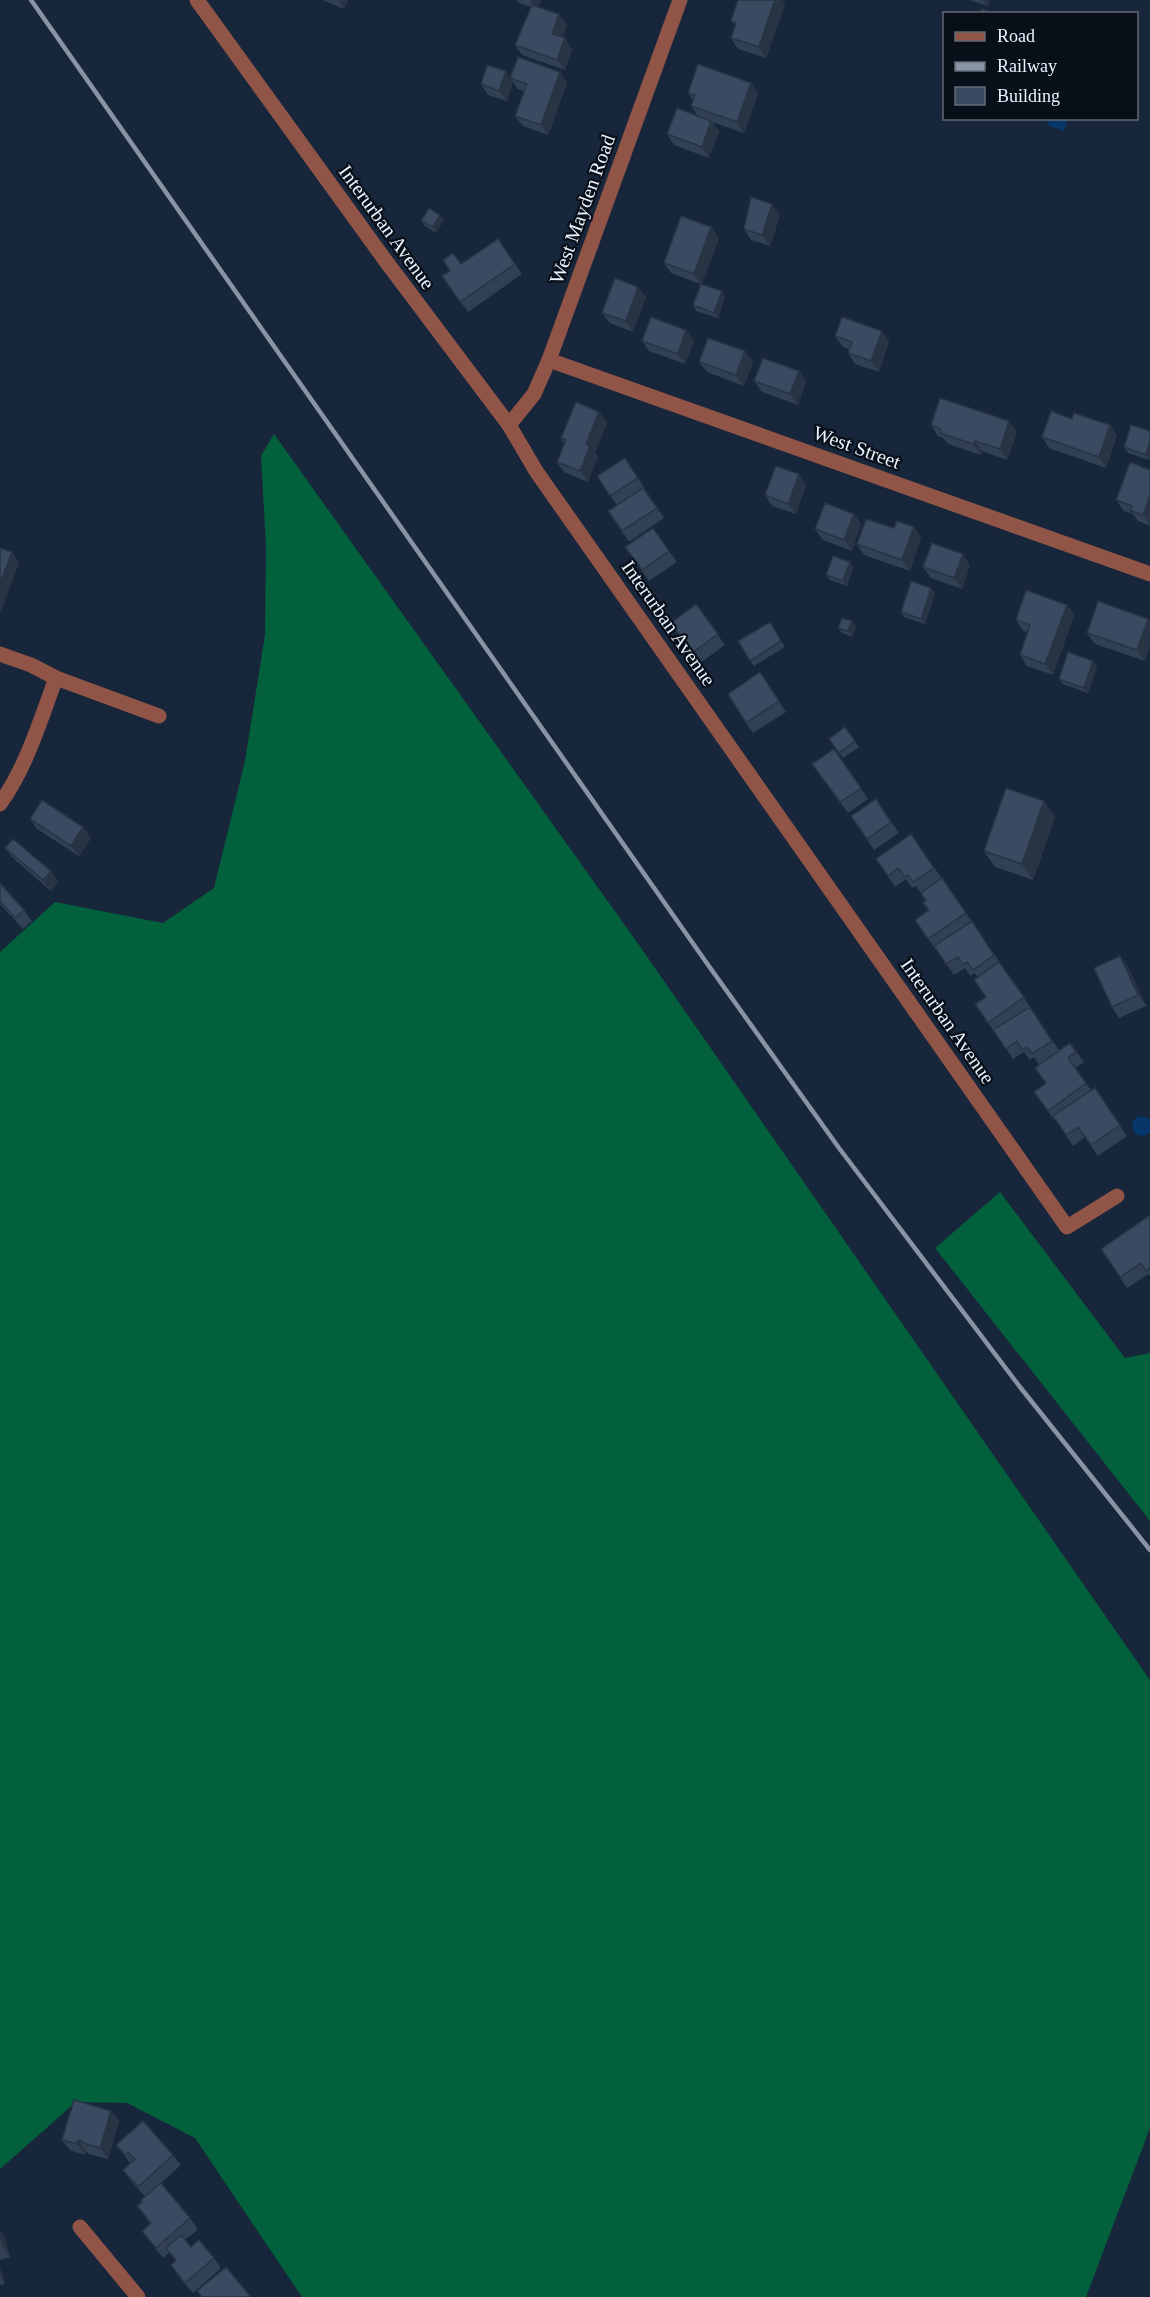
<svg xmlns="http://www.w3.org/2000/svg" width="1150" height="2297" font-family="Georgia,serif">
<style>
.forest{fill:#03603c}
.water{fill:#063768}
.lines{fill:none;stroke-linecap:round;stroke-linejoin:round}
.street{stroke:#905546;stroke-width:15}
.rail{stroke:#8894a3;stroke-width:4.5}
.wall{fill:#314053}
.shaded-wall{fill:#283444}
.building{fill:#394a61;stroke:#283444;stroke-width:1.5}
.labels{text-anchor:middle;stroke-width:4.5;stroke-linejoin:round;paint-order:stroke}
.street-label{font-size:20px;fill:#ebf3fe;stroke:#080f18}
</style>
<rect width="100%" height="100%" fill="#17263b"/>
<g class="forest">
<path d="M 274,434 L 639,945 L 1150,1680 L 1150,2128 L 1086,2297 L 302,2297 L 195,2138 L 127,2103 L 76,2102 L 0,2169 L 0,952 L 55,902 L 163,923 L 214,888 L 245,761 L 265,635 L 266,546 L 261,456 Z"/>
<path d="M 1000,1192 L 1125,1358 L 1150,1353 L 1150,1521 L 935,1248 Z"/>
</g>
<g class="water">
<path d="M 1049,119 L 1068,119 L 1064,131 L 1047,125 Z"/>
<circle cx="1142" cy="1126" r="10"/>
</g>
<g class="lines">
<g class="street">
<path d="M 197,0 L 385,260 L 509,425 L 536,471 L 1067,1227 L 1117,1196"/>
<path d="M 549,360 L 1150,574"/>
<path d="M 509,425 L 534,394 L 549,360 L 680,0"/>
<path d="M 0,654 L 31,665 L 56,678 L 159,716"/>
<path d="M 0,804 C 27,766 40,721 56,678"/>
<path d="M 80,2227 L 138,2297"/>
</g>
<path class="rail" d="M 31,0 L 706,962 L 839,1148 L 1020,1387 L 1150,1550"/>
</g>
<g class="wall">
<path d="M 323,0 L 348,0 L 344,9 Z"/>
<path d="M 517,0 L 541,0 L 538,7 L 567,25 L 562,38 L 572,49 L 565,70 L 522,55 L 515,45 L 531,7 L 519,3 Z"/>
<path d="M 969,0 L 990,0 L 988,6 Z"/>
<path d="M 785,4 L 766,58 L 738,49 L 731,38 L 735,26 L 731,21 Z"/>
<path d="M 511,78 L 567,83 L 548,135 L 523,126 L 515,116 L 524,91 L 518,89 L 513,82 L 507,101 L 488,95 L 481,84 Z"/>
<path d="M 751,83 L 758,94 L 744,133 L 712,122 L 719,132 L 709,158 L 674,145 L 667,134 L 698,116 L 691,106 L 693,100 L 688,93 Z"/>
<path d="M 780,215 L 770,246 L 751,240 L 744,229 Z"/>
<path d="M 444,220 L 436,233 L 425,226 L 421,221 Z"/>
<path d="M 711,227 L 719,238 L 702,284 L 722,291 L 725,297 L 718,318 L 696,311 L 693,305 L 700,284 L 671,273 L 664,263 Z"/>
<path d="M 498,239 L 522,274 L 468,312 L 442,276 Z"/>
<path d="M 638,287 L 646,297 L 633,332 L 610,323 L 602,313 Z"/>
<path d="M 835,336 L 889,341 L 879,372 L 855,364 L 848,353 L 849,349 L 843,347 Z"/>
<path d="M 642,341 L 694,341 L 685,364 L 649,351 Z"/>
<path d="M 745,351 L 753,362 L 744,386 L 707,372 L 699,362 Z"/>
<path d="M 799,371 L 806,382 L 798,405 L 762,392 L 754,381 Z"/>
<path d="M 599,412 L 607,423 L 595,452 L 598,456 L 588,482 L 564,472 L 557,462 L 564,443 L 561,438 Z"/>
<path d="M 931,425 L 1017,432 L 1007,460 L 982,451 L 981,455 L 948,444 L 943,438 L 938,436 Z"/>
<path d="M 1110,425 L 1117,436 L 1106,468 L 1049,448 L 1042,437 Z"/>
<path d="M 1150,431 L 1149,460 L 1128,453 L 1124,447 Z"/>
<path d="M 625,458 L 664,518 L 629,542 L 608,511 L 617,505 L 597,476 Z"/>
<path d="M 1150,470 L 1150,526 L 1138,521 L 1133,514 L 1124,511 L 1116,500 Z"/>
<path d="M 806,485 L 796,514 L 772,506 L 765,495 Z"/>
<path d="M 854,514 L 861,524 L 852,551 L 823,540 L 815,529 Z"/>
<path d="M 914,527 L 921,537 L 910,571 L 864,555 L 857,544 L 894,528 Z"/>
<path d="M 653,528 L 677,562 L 649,581 L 625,547 Z"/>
<path d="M 970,565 L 962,589 L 931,578 L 923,567 Z"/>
<path d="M 853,567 L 847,586 L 830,580 L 826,575 Z"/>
<path d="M 935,593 L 925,624 L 904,617 L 901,612 Z"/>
<path d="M 696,604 L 725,645 L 700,663 L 671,623 Z"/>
<path d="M 1067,605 L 1074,615 L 1053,675 L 1027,666 L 1020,655 L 1028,632 L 1023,631 L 1016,620 Z"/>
<path d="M 1148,619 L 1150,621 L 1150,646 L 1145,661 L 1095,644 L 1087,633 Z"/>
<path d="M 852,621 L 856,627 L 852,637 L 842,633 L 838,628 Z"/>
<path d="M 773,627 L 785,647 L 754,666 L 750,661 Z"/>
<path d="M 1097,666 L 1088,693 L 1063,684 L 1059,679 Z"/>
<path d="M 760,672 L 786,712 L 753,733 L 746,723 Z"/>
<path d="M 845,727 L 859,747 L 843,758 L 829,739 Z"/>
<path d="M 834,749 L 868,799 L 848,813 L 812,764 Z"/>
<path d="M 876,799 L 899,833 L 874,850 L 851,816 Z"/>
<path d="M 1055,817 L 1033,880 L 995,867 L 984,851 Z"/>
<path d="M 30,819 L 91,838 L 79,856 L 37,829 Z"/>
<path d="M 911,834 L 979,932 L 1031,1008 L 1059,1050 L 1070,1043 L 1084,1062 L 1075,1068 L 1091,1090 L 1095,1088 L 1127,1136 L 1098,1156 L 1085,1137 L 1073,1146 L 1056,1121 L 1055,1121 L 1034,1092 L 1046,1083 L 1039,1065 L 1034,1057 L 1030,1060 L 1024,1052 L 1013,1059 L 975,1004 L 986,997 L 978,978 L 975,973 L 970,976 L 965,968 L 954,975 L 937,949 L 936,950 L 915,920 L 929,910 L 926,901 L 916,886 L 912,888 L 906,879 L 895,887 L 876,859 Z"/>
<path d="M 5,848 L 58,882 L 51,891 L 13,858 Z"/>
<path d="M 0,883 L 24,910 L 32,921 L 23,929 L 0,904 Z"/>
<path d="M 1128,967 L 1146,1006 L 1119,1018 L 1112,1007 Z"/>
<path d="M 1150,1215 L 1150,1276 L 1148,1274 L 1127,1288 L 1101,1249 Z"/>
<path d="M 111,2111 L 119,2121 L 108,2159 L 89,2154 L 86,2151 L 85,2155 L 70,2150 L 62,2140 Z"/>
<path d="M 116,2145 L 173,2155 L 181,2165 L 161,2183 L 190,2218 L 198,2229 L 185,2240 L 191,2247 L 214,2258 L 221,2268 L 193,2293 L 178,2276 L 171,2265 L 176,2261 L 169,2253 L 163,2258 L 142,2231 L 150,2224 L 137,2206 L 142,2202 L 145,2197 L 131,2181 L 123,2170 L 130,2163 Z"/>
<path d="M 0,2231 L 4,2236 L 10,2257 L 0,2260 Z"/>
<path d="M 0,2269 L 5,2284 L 0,2285 Z"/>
</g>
<g class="shaded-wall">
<path d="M 338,0 L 348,0 L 344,9 Z"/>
<path d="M 530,0 L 541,0 L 537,10 Z"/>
<path d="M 775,0 L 782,0 L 785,4 L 766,58 L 759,47 Z"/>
<path d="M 983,0 L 990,0 L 988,6 Z"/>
<path d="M 559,14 L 567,25 L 560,45 L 552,34 Z"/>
<path d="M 565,38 L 572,49 L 565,70 L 557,60 Z"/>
<path d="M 506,71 L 513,82 L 507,101 L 499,91 Z"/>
<path d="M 560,72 L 567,83 L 548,135 L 541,125 Z"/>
<path d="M 751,83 L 758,94 L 744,133 L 737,122 Z"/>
<path d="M 711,121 L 719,132 L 709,158 L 702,147 Z"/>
<path d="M 772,204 L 780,215 L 770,246 L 762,235 Z"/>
<path d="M 440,215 L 444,220 L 436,233 L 433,227 Z"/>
<path d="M 711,227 L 719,238 L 702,285 L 694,274 Z"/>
<path d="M 638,287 L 646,297 L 633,332 L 626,321 Z"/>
<path d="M 722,291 L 725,297 L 718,318 L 714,313 Z"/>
<path d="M 686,330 L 694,341 L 685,364 L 678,354 Z"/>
<path d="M 882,331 L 889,341 L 879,372 L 871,361 Z"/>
<path d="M 745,351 L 753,362 L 744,386 L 736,375 Z"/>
<path d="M 799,371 L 806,382 L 798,405 L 790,394 Z"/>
<path d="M 599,412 L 607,423 L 595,452 L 598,456 L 588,482 L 580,471 L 586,444 Z"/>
<path d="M 1009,421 L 1017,432 L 1007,460 L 1000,449 Z"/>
<path d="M 1110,425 L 1117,436 L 1106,468 L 1099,457 Z"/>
<path d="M 975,441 L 982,451 L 981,455 L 973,444 Z"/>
<path d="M 1150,441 L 1150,458 L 1149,460 L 1146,455 Z"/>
<path d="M 799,474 L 806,485 L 796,514 L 788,504 Z"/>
<path d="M 1150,496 L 1150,518 L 1149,517 L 1150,519 L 1150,525 L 1143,515 Z"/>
<path d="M 854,514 L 861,524 L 852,551 L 844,540 Z"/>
<path d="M 914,527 L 921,537 L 910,571 L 902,560 Z"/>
<path d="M 12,552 L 19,563 L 0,614 L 0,583 Z"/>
<path d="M 963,554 L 970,565 L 962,589 L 954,578 Z"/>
<path d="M 850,562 L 853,567 L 847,586 L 843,581 Z"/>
<path d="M 931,588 L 935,593 L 925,624 L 921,619 Z"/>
<path d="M 1067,605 L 1074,615 L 1053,675 L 1045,664 Z"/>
<path d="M 1148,619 L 1150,621 L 1150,646 L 1145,661 L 1137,650 Z"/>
<path d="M 852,621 L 856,627 L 852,637 L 848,631 Z"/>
<path d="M 1093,661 L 1097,666 L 1088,693 L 1084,688 Z"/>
<path d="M 1044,801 L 1055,817 L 1033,880 L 1022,864 Z"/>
<path d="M 83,827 L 91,838 L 79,856 L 71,846 Z"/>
<path d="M 51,871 L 58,882 L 51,891 L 43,880 Z"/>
<path d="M 1120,956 L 1128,967 L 1146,1006 L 1138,995 Z"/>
<path d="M 111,2111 L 119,2121 L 108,2159 L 100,2148 Z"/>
<path d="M 78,2140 L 86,2151 L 85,2155 L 77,2144 Z"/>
<path d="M 0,2231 L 4,2236 L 10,2257 L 2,2246 L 0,2238 Z"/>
<path d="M 0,2269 L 1,2270 L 5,2284 L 0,2276 Z"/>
</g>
<g class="building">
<path d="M 738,0 L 775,0 L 759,47 L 731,38 L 736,23 L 731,21 Z"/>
<path d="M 532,5 L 559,14 L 552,34 L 565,38 L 557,60 L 515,45 Z"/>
<path d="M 982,9 L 993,14 L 981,14 Z"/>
<path d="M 518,57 L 560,72 L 541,125 L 515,116 L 527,84 L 510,78 Z"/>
<path d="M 698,64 L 751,83 L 737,122 L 691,106 L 695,95 L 688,93 Z"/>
<path d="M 487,65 L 506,71 L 499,91 L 481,84 Z"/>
<path d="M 677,108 L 711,121 L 702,147 L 667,134 Z"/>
<path d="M 751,197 L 772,204 L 762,235 L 744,229 Z"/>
<path d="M 429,208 L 440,215 L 433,227 L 421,221 Z"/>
<path d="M 681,216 L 711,227 L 694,274 L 664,263 Z"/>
<path d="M 498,239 L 515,264 L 460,302 L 442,276 L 450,271 L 443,260 L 453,253 L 461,264 Z"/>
<path d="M 615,278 L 638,287 L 626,321 L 602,313 Z"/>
<path d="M 701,284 L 722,291 L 714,313 L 693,305 Z"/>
<path d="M 651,317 L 686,330 L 678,354 L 642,341 Z"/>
<path d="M 842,317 L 882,331 L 871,361 L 848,353 L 852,342 L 835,336 Z"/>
<path d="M 708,338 L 745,351 L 736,375 L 699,362 Z"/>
<path d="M 763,358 L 799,371 L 790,394 L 754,381 Z"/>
<path d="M 940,398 L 1009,421 L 1000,449 L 975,441 L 973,444 L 940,433 L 941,429 L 931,425 Z"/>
<path d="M 576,402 L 599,412 L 586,444 L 590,446 L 580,471 L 557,462 L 566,440 L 561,438 Z"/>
<path d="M 1051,411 L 1072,419 L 1074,413 L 1110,425 L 1099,457 L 1042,437 Z"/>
<path d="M 1131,425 L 1150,431 L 1150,441 L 1146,455 L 1124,447 Z"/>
<path d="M 625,458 L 638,478 L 610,496 L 597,476 Z"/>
<path d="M 1130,462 L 1150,470 L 1150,496 L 1143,515 L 1131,511 L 1132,506 L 1116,500 Z"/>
<path d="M 776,466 L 799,474 L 788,504 L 765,495 Z"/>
<path d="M 643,488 L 657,508 L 622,531 L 608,511 Z"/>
<path d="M 825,503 L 854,514 L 844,540 L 815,529 Z"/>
<path d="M 866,519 L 894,528 L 897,521 L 914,527 L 902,560 L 857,544 Z"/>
<path d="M 653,528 L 669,551 L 642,570 L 625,547 Z"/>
<path d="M 932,543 L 963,554 L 954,578 L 923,567 Z"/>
<path d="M 0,548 L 12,552 L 0,583 Z"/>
<path d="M 833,556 L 850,562 L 843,581 L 826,575 Z"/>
<path d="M 911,581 L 931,588 L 921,619 L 901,612 Z"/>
<path d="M 1026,590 L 1067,605 L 1045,664 L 1020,655 L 1030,625 L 1016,620 Z"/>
<path d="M 1098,601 L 1148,619 L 1137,650 L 1087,633 Z"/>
<path d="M 696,604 L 718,634 L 692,653 L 671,623 Z"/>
<path d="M 842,618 L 852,621 L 848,631 L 838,628 Z"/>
<path d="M 770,622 L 781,641 L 750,661 L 738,641 Z"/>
<path d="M 1068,652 L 1093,661 L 1084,688 L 1059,679 Z"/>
<path d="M 760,672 L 779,701 L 746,723 L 728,694 Z"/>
<path d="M 845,727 L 855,741 L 839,753 L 829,739 Z"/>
<path d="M 834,749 L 861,788 L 840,802 L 812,764 Z"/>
<path d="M 1006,788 L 1044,801 L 1022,864 L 984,851 Z"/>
<path d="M 876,799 L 891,822 L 867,839 L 851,816 Z"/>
<path d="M 42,800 L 83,827 L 71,846 L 30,819 Z"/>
<path d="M 911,834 L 934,868 L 913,882 L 908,875 L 905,877 L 898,868 L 888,876 L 876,859 Z"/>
<path d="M 13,839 L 51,871 L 43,880 L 5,848 Z"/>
<path d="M 942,878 L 966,913 L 928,939 L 915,920 L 929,910 L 923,903 L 926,901 L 921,893 Z"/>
<path d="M 0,883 L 24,910 L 15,918 L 0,901 Z"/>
<path d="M 972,921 L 994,955 L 973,970 L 967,962 L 963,965 L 958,957 L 946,964 L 934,946 Z"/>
<path d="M 1120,956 L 1138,995 L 1112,1007 L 1094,968 Z"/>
<path d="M 999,962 L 1024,997 L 988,1023 L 975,1004 L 986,997 L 974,980 Z"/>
<path d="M 1030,1007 L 1052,1041 L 1032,1054 L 1027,1047 L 1022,1050 L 1017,1041 L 1006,1049 L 993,1030 Z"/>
<path d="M 1070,1043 L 1076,1052 L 1068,1058 L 1086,1083 L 1048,1111 L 1034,1092 L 1046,1083 L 1035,1068 Z"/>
<path d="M 1095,1088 L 1120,1125 L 1091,1145 L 1078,1127 L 1066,1135 L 1053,1116 Z"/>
<path d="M 1150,1215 L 1150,1268 L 1146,1271 L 1141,1263 L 1120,1277 L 1101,1249 Z"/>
<path d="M 74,2100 L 111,2111 L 100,2148 L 82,2143 L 82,2141 L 78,2140 L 77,2144 L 62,2140 Z"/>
<path d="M 143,2121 L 173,2155 L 138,2187 L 123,2170 L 135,2159 L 128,2152 L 125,2155 L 116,2145 Z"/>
<path d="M 161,2183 L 190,2218 L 156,2248 L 142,2231 L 151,2223 L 137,2206 L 142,2202 L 141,2200 Z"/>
<path d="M 181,2235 L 191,2247 L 199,2240 L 214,2258 L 185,2283 L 171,2265 L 176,2260 L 166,2248 Z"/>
<path d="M 226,2267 L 250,2296 L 249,2297 L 202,2297 L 197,2291 Z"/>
</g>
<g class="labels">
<g class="street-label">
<text transform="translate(582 209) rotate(-70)" y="7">West Mayden Road</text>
<text transform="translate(387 227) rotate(54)" y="7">Interurban Avenue</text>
<text transform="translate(857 447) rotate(20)" y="7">West Street</text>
<text transform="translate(669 623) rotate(55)" y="7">Interurban Avenue</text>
<text transform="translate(948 1021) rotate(55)" y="7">Interurban Avenue</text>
</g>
</g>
<rect x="943" y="12" width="195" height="108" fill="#080f18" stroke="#636a74" stroke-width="1.5"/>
<rect x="955" y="32" width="30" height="9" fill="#905546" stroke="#636a74" stroke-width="1.5"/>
<text x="997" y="42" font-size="18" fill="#ebf3fe">Road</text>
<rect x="955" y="62" width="30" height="9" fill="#8894a3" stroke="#636a74" stroke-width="1.5"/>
<text x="997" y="72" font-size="18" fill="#ebf3fe">Railway</text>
<rect x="955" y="87" width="30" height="18" fill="#394a61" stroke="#636a74" stroke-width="1.5"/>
<text x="997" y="102" font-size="18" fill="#ebf3fe">Building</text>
</svg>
